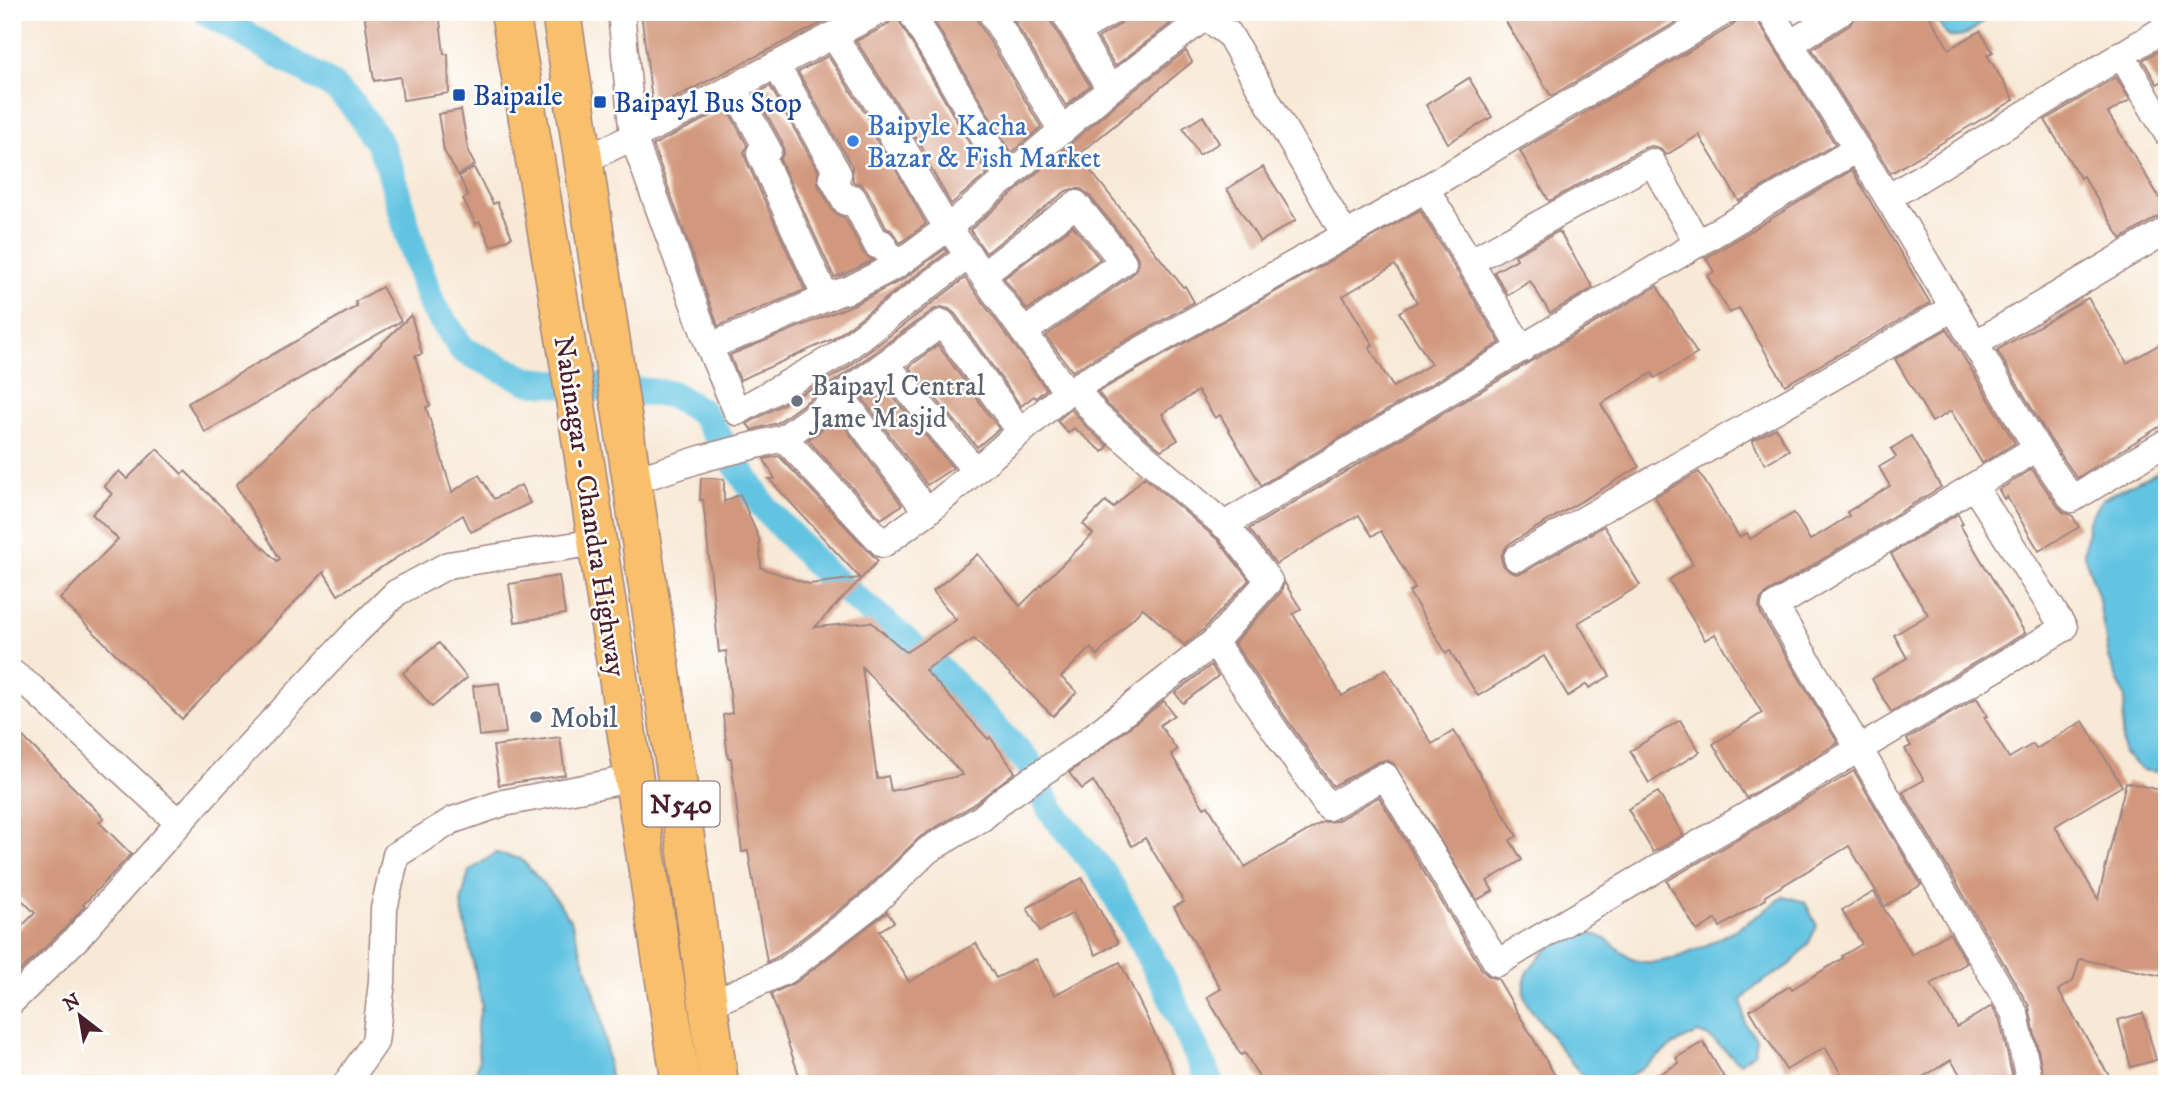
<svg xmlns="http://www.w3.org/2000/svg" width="2179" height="1096" font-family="'IM FELL DW Pica',serif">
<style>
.water{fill:#63c4e2;stroke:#567286;stroke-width:2}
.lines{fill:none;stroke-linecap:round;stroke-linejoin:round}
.canal{stroke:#63c4e2;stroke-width:28}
.building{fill:#d2987d;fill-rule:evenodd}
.minor-casing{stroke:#a08480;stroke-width:29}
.highway-casing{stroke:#a08480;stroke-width:41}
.minor{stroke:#fff;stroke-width:26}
.highway{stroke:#f8bf6c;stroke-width:38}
.transit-dot{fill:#1a4fb4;stroke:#fff;stroke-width:2.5}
.shop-dot{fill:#3f7fe0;stroke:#fff;stroke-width:2.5}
.worship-dot{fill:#6b7280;stroke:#fff;stroke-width:2.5}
.service-dot{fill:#5c6f8a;stroke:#fff;stroke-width:2.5}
.labels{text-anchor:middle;stroke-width:5;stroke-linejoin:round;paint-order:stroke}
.shield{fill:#fff;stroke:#80626b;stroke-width:2}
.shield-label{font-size:26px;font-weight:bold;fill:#4a1f2b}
.transit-label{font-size:28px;fill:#164399;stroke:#fff;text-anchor:start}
.shop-label{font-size:28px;fill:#366cbe;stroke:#fff;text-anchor:start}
.worship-label{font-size:28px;fill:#5b616d;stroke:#fff;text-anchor:start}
.street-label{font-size:28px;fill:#4a1f2b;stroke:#fff}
.service-label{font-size:28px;fill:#4e5e75;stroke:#fff;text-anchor:start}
</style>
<rect width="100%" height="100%" fill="#fff"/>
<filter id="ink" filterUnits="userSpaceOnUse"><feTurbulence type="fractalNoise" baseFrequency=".0143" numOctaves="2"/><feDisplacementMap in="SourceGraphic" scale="14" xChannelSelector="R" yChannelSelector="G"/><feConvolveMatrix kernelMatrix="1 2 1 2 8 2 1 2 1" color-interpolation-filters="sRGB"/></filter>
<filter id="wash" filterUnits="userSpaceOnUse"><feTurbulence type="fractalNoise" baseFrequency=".00686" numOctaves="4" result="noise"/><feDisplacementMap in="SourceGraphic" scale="28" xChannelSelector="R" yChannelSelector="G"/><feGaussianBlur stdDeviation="1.57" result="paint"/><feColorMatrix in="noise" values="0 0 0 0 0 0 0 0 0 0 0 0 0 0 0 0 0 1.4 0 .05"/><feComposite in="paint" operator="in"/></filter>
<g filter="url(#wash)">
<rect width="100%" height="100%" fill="#f7e9d6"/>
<g class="water">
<path d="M 1994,12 C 1981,23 1967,40 1949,37 L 1936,21 L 1936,12 Z"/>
<path d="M 2167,467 L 2167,763 L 2155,772 L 2143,770 L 2124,754 L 2122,738 L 2125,698 L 2109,658 L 2098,595 L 2084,554 L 2088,521 L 2102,499 Z"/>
<path d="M 496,853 L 521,859 L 553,895 L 571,921 L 601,1013 L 611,1084 L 473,1084 L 479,1061 L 477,1026 L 482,1005 L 461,904 L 469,871 Z"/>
<path d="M 1784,896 L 1805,902 L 1817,926 L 1808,944 L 1791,964 L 1756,986 L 1742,1000 L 1745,1023 L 1756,1039 L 1755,1052 L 1740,1063 L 1709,1037 L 1698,1033 L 1674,1044 L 1650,1063 L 1617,1084 L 1591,1084 C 1573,1067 1560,1049 1546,1029 C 1541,1021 1534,1014 1529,1007 C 1508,972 1554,942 1580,929 C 1590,933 1602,936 1610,942 C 1617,947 1624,955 1632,959 C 1670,976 1754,920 1784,896 Z"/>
</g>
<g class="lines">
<path class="canal" d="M 207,12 L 335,87 L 350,101 L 379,142 L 390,169 L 413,250 L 432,305 L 463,350 L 528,381 L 671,394 L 702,412 L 764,507 L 824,572 L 936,666 L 1028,762 L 1052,812 L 1105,876 L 1166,986 L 1211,1084"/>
</g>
<g id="blocks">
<g class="building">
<path d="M 364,12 L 439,12 L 444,54 L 448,54 L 449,93 L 403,100 L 400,77 L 374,81 Z"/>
<path d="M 641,12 L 843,12 L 653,109 Z"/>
<path d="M 894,12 L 987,174 L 951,204 L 926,160 L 924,151 L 917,139 L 907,130 L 905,116 L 856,41 L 886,26 L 892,20 Z"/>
<path d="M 929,12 L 975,12 L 977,20 L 1041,127 L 1011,153 Z"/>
<path d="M 1009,12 L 1048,12 L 1050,20 L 1090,86 L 1066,106 Z"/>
<path d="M 1126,12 L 1163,12 L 1170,24 L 1115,66 L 1098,38 L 1119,25 L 1124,19 Z"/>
<path d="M 1500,12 L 1693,12 L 1551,96 Z"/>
<path d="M 1740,12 L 1754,12 L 1757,20 L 1835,144 L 1739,201 L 1699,135 L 1666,155 L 1659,148 L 1652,146 L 1644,148 L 1549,201 L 1520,151 L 1732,26 L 1737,20 Z"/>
<path d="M 1857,12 L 1927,12 L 1949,49 L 1980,31 L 1993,52 L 1987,55 L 2014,100 L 1891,173 L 1812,49 L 1850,25 Z"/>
<path d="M 2167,46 L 2167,79 L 2157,84 L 2143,60 Z"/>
<path d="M 1186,51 L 1192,62 L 1078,155 L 1183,287 L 1185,286 L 1194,302 L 1072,371 L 1046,336 L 1133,274 L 1137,269 L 1139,261 L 1135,252 L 1088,194 L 1081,189 L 1073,189 L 1066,191 L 986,253 L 970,230 L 1120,101 Z"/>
<path d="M 828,56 L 873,125 L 874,137 L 892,162 L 926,224 L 900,243 L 891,230 L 886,228 L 867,190 L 861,184 L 853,182 L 852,166 L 798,72 Z"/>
<path d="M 2116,77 L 2130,100 L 2108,113 L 2167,210 L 2167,214 L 2159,216 L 2121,239 L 2083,176 L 2080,178 L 2045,120 Z"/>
<path d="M 1469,78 L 1492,117 L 1448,143 L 1426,105 Z"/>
<path d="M 770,86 L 818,171 L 818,184 L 832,210 L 837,215 L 845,218 L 863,253 L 873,260 L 842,275 L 834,277 L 780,160 L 784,152 L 782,142 L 755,94 Z"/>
<path d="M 727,108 L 747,145 L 744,152 L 746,160 L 805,290 L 718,326 L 653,145 Z"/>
<path d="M 461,110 L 469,154 L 475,165 L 458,175 L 444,151 L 438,114 Z"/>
<path d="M 1203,116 L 1219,143 L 1199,155 L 1183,128 Z"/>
<path d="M 1263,167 L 1296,220 L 1260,242 L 1227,189 Z"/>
<path d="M 474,168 L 493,204 L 497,202 L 512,237 L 491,247 L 480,222 L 476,224 L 463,199 L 468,196 L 459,176 Z"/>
<path d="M 1852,170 L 1930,303 L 1785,385 L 1739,308 L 1730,313 L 1707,276 L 1714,272 L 1706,258 Z"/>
<path d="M 1420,210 L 1500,343 L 1261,485 L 1220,415 L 1215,418 L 1198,391 L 1162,414 L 1178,440 L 1161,450 L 1108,405 L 1098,392 ZM 1395,265 L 1417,302 L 1399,312 L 1431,364 L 1393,387 L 1369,347 L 1373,345 L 1343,296 Z"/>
<path d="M 1073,226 L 1100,259 L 1027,310 L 1004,278 Z"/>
<path d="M 1559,231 L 1593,288 L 1550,313 L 1530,281 L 1508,295 L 1494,272 L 1517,259 L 1515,255 Z"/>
<path d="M 945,249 L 947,252 L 833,339 L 740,380 L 730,355 L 855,304 L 902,280 Z"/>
<path d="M 965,278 L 1046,389 L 1036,398 L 1034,396 L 1021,406 L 955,314 L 949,309 L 941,307 L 933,310 L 777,423 L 752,430 L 747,424 L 846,369 Z"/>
<path d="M 1657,286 L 1697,354 L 1655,378 L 1652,373 L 1601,404 L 1639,467 L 1509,544 L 1504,550 L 1501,557 L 1503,565 L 1509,571 L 1516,574 L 1524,572 L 1604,526 L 1640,585 L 1578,623 L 1610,676 L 1589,688 L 1587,684 L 1568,696 L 1544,656 L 1478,696 L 1450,651 L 1446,653 L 1409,592 L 1415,588 L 1381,531 L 1372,536 L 1359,515 L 1276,564 L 1249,529 Z"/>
<path d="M 382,287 L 401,321 L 205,432 L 188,403 L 357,306 L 355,302 Z"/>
<path d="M 2088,298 L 2127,363 L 2167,340 L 2167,422 L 2077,478 L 2050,439 L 1997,350 Z"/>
<path d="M 411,315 L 422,354 L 415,356 L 430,406 L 426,407 L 452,492 L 479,475 L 494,499 L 521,485 L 530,503 L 471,532 L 463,515 L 338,595 L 324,572 L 182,719 L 60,599 L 118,539 L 92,514 L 112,494 L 104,486 L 119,471 L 127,479 L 157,449 L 182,474 L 185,471 L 277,561 L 280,559 L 236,485 Z"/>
<path d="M 1947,329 L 2015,443 L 1982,463 L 1951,411 L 1932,422 L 1895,359 Z"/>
<path d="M 938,345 L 999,429 L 977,447 L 909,367 Z"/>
<path d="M 883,385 L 953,468 L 927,485 L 863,399 Z"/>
<path d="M 1071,409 L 1087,428 L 1108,446 L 1103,452 L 1074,428 L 1068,433 L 1057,421 Z"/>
<path d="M 838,418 L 902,505 L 881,519 L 808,440 Z"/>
<path d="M 1776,428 L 1789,450 L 1765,464 L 1752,441 Z"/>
<path d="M 1911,436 L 1941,487 L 1767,593 L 1761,599 L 1759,607 L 1761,614 L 1838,743 L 1746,798 L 1713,744 L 1762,713 L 1715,634 L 1705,640 L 1669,580 L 1693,564 L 1655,497 L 1699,472 L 1739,537 L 1747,533 L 1750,539 L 1794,513 L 1810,540 L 1849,516 L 1847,512 L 1890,486 L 1879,467 L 1896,457 L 1891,449 Z"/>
<path d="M 779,456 L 878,561 L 815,627 L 871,622 L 906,652 L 956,620 L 933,591 L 978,554 L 1020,606 L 1093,534 L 1083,524 L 1106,501 L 1113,508 L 1144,477 L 1218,540 L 1249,580 L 1203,630 L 1184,645 L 1143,608 L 1097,655 L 1090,648 L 1061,677 L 1077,692 L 1053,716 L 974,639 L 925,670 L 988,739 L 990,737 L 1015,772 L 973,805 L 920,837 L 865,890 L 779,956 L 767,962 L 748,851 L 742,852 L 731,758 L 728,758 L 723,715 L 732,713 L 726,651 L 719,652 L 703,500 L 700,500 L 701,478 L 724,479 L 724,502 L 740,494 L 759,539 L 761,568 L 809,584 L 860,578 L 769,479 L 775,479 L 764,459 ZM 862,667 L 963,775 L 891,791 L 888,776 L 877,779 Z"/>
<path d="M 2032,469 L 2059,508 L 2064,513 L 2072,515 L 2079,527 L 2039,551 L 2007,497 L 2004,499 L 1999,490 Z"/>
<path d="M 1958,514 L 1963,524 L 1960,525 L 2025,633 L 1891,712 L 1872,679 L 1907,658 L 1894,635 L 1928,615 L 1891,554 Z"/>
<path d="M 559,576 L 565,614 L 515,622 L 509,584 Z"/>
<path d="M 1284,582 L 1301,609 L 1293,614 L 1342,696 L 1386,669 L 1432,744 L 1454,731 L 1517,836 L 1510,840 L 1522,860 L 1487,881 L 1493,891 L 1477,900 L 1393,763 L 1386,760 L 1378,762 L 1333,786 L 1234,643 L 1281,592 Z"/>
<path d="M 439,643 L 467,678 L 432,707 L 403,673 Z"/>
<path d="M 1211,665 L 1218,676 L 1183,703 L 1175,693 Z"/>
<path d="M 499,683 L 506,733 L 479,736 L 473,686 Z"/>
<path d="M 1977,698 L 1987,716 L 1984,717 L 2009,758 L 2033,744 L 2036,749 L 2083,721 L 2122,786 L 2055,826 L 2098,899 L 2126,782 L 2167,792 L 2167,977 L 2080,959 L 2073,981 L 2058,990 L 2114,1084 L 2045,1084 L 2029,1006 L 1903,792 L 1924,780 L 1905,749 L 1911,746 L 1907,739 Z"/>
<path d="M 1164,701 L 1174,715 L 1160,725 L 1177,750 L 1171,754 L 1204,808 L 1208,806 L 1245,867 L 1323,822 L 1336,821 L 1379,797 L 1483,971 L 1490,977 L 1498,979 L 1560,1084 L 1263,1084 L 1245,1053 L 1241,1055 L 1207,997 L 1221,989 L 1174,907 L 1184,902 L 1145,838 L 1132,846 L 1093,781 L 1082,789 L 1069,773 Z"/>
<path d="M 1680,720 L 1700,752 L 1649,783 L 1630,751 Z"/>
<path d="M 12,726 L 104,818 L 99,822 L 131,854 L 83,905 L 85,906 L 66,927 L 12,979 L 12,936 L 35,913 L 12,890 Z"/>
<path d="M 560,737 L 565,775 L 499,785 L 493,746 Z"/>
<path d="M 1854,771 L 1921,885 L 1885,906 L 1849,846 L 1765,896 L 1766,899 L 1720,927 L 1716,919 L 1697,931 L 1667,881 Z"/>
<path d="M 1658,792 L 1683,835 L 1653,852 L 1628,809 Z"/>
<path d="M 1082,878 L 1118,943 L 1096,955 L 1073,913 L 1040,931 L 1027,908 Z"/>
<path d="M 1874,892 L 1912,955 L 1949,933 L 1967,963 L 1931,984 L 1957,1027 L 1992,1006 L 2000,1020 L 2014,1084 L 1966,1084 L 1951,1060 L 1911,1084 L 1847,1084 L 1825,1047 L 1786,1070 L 1750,1010 L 1790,986 L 1792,989 L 1843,958 L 1842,956 L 1862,944 L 1842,910 Z"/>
<path d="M 887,912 L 894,922 L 879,931 L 909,982 L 976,943 L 996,978 L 1036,959 L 1054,995 L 1120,962 L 1179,1084 L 802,1084 L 771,994 L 797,982 Z"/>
<path d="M 2143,1013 L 2156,1060 L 2131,1067 L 2118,1020 Z"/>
<path d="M 1703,1042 L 1728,1084 L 1642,1084 L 1679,1063 L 1676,1058 Z"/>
</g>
</g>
</g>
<g filter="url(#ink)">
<use href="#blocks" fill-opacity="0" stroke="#a08480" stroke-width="2"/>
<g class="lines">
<g class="minor-casing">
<g id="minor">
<path d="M 621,12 L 633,137 L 709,346 L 757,328 L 837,293 L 848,290 L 895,266 L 949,227 L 1110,89 L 1205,17"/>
<path d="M 911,12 L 1008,178"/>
<path d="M 991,12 L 1062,131"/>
<path d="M 1064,12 L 1110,89"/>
<path d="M 1199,12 L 1229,34 L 1345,235"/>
<path d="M 1770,12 L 1888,198 L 2037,448"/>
<path d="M 1076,32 L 1110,12"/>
<path d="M 833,35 L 892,125 L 888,129 L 900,149 L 903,147 L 910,159 L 907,160 L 940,216 L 1067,392"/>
<path d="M 1790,44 L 1841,12"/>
<path d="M 2121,54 L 2167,133"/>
<path d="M 776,65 L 838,174 L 832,177 L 846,202 L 853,198 L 877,245 L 882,243 L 895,266"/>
<path d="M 733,87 L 768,150 L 760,153 L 826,298"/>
<path d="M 583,161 L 713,98 L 878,12"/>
<path d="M 1426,189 L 1522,349"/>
<path d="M 1888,198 L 2167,27"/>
<path d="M 1470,262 L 1652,162 L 1698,244"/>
<path d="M 983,275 L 1076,204 L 1123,262 L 1024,332"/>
<path d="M 1975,344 L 2167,230"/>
<path d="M 709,346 L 737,412 L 836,356 L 969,255"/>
<path d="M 886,364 L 975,470"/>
<path d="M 1075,388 L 1097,416 L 1229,529 L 1269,581 L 1214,642 L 1328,807 L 1385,776 L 1497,963 L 2064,628 L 1974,486"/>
<path d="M 841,396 L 942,323 L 1020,431"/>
<path d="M 784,438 L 883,544 L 927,512 L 1067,392 L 1374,219 L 1724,12"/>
<path d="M 632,481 L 704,458 L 784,438 L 841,396 L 927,512"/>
<path d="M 1224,525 L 1857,149"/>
<path d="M 1517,558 L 1953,308"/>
<path d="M 12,673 L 32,688 L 179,823"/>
<path d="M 12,1001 L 77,938 L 222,775 L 355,633 L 396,593 L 448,565 L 597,542"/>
<path d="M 708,1005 L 787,970 L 875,902 L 928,850 L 982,818 L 1005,798 L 1081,746 L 1214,642"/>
<path d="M 346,1084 L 375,1042 L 382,982 L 384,909 L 396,855 L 453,820 L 503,803 L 621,781 L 635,785"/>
<path d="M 2030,1084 L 2015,1014 L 1775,606 L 2037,448 L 2072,499 L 2167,442"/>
</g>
</g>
<g class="highway-casing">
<g id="highway">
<path d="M 510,12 L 571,373 L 681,1084"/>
<path d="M 561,12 L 676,772 L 719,1084"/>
</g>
</g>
<use href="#minor" class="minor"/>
<use href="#highway" class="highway"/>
</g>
</g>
<g class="transit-dot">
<rect x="452" y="88" width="14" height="14" rx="3.5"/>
<rect x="593" y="95" width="14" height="14" rx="3.5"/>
</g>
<circle class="shop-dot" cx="853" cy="141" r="7"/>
<circle class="worship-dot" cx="797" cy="401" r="7"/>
<circle class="service-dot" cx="536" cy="717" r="7"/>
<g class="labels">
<rect class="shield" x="642.5" y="781.5" width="77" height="45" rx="5"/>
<g class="shield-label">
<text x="681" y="813">N540</text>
</g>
<g class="transit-label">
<text x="473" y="105">Baipaile</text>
<text x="614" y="112">Baipayl Bus Stop</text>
</g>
<g class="shop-label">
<text x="867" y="135">Baipyle Kacha<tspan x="867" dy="32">Bazar &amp; Fish Market</tspan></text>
</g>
<g class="worship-label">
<text x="811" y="395">Baipayl Central<tspan x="811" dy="32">Jame Masjid</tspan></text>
</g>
<g class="street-label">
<text transform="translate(591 506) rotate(81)" y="10">Nabinagar - Chandra Highway</text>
</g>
<g class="service-label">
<text x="550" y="727">Mobil</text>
</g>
</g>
<rect width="2179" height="1096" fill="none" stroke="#fff" stroke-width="42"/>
<g transform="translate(80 1016) rotate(329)" stroke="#ffffff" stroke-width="5" paint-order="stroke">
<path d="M0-5L12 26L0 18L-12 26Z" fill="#4a1f2b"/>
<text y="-10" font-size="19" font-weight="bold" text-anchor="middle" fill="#4a1f2b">N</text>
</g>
</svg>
